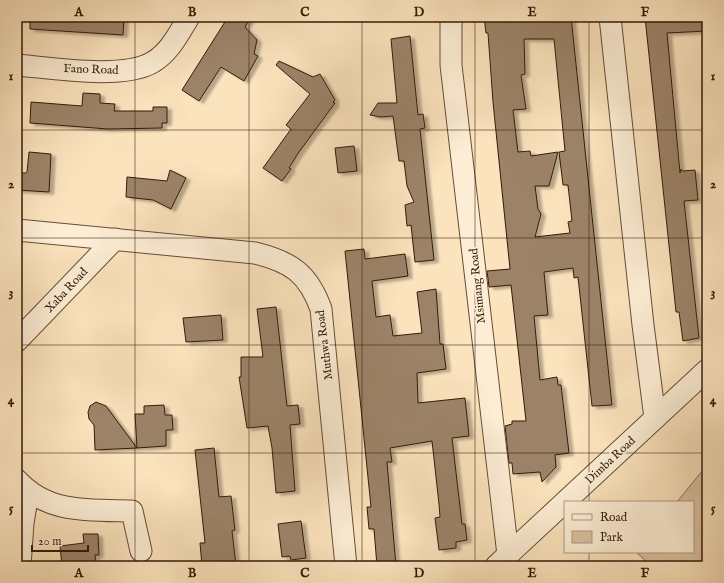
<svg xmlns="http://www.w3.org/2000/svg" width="724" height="583" font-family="'IM FELL English',serif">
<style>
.green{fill:#d9c19f;stroke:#876e54}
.building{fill:#9c8367;stroke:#351a0a;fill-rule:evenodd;filter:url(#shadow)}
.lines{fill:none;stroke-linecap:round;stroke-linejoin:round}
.street-casing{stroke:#664c37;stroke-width:23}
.street{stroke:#fcedd4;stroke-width:21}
.grid{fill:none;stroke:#351a0a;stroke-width:1;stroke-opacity:0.55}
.labels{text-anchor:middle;stroke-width:3.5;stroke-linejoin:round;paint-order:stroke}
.street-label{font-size:12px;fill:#351a0a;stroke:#fcedd4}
.neatline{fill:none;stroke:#351a0a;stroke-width:1.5}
.grid-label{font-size:13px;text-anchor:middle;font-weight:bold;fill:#351a0a}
</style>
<defs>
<filter id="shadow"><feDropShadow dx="4.5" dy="2.5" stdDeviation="1" flood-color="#0004"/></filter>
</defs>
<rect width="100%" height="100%" fill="#fbe3bd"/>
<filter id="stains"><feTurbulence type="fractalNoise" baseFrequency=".005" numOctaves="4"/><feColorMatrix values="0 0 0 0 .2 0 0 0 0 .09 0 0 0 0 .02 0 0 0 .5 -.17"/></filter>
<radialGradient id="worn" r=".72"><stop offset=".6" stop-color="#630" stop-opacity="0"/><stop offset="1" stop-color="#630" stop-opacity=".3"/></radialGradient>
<path class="green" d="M 707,465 L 707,566 L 651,566 L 636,552 L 693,552 L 693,502 L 677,502 Z"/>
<g class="building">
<path d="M 30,17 L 124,17 L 123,35 L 30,29 Z"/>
<path d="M 228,17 L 251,17 L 245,27 L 257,40 L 254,54 L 258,56 L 244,81 L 221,67 L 199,101 L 182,90 Z"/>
<path d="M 484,17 L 571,17 L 612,405 L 592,406 L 578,277 L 574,278 L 573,268 L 544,272 L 548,315 L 534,316 L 540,380 L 557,377 L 558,385 L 561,385 L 569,453 L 555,455 L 556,467 L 542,482 L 540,472 L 513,474 L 512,463 L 509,463 L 505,426 L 512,424 L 512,421 L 526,421 L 511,285 L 489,287 L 487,271 L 510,269 L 493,102 L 488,33 L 486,33 ZM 524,39 L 554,39 L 565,151 L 559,152 L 563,185 L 568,185 L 572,221 L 568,222 L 570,233 L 535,237 L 541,214 L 538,209 L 535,186 L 549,186 L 558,152 L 531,156 L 530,151 L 518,152 L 513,110 L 526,109 L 521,75 L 525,74 Z"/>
<path d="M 645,17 L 707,17 L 707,31 L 667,33 L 680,173 L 681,169 L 682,171 L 695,170 L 698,200 L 684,201 L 699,338 L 683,341 L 679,312 L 676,312 Z"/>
<path d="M 410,36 L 418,115 L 423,114 L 425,128 L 420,129 L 434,260 L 415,262 L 411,225 L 407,226 L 405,205 L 414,202 L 407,186 L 404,161 L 399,161 L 393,116 L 381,117 L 370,115 L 378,103 L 397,103 L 391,39 Z"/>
<path d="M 279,61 L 313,77 L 320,74 L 335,100 L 333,102 L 335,103 L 299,152 L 289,168 L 291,169 L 282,181 L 263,168 L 291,129 L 286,125 L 310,94 L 276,65 Z"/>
<path d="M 83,93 L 100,94 L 100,103 L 115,104 L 114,111 L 153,111 L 153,107 L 167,107 L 167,123 L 162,123 L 162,128 L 108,129 L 30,123 L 31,102 L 82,106 Z"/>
<path d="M 354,146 L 357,171 L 338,173 L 335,148 Z"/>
<path d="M 29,152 L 51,154 L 49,192 L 17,190 L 17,173 L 26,173 L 27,172 Z"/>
<path d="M 170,170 L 186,178 L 171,209 L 153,200 L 126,197 L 127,177 L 167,181 Z"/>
<path d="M 364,249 L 365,259 L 405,254 L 408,276 L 372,281 L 376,317 L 390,315 L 393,336 L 422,333 L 417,292 L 436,289 L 440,344 L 443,344 L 446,369 L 417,373 L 418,403 L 465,398 L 469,436 L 452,438 L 462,524 L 465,524 L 467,540 L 456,542 L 456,548 L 439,550 L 435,518 L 440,517 L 439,504 L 432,441 L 390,448 L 392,462 L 387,462 L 396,566 L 377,566 L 374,529 L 369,529 L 367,507 L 371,507 L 345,251 Z"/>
<path d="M 276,307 L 287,406 L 298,405 L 300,424 L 290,425 L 295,491 L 276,493 L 272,448 L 268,426 L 247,428 L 239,377 L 241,377 L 241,357 L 263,357 L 257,309 Z"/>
<path d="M 221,315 L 223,340 L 186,342 L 183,318 Z"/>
<path d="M 96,402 L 106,406 L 137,448 L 95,450 L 94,425 L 89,419 L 88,412 L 90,406 Z"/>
<path d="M 164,405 L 165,415 L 172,415 L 173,430 L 166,430 L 166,446 L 137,448 L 135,414 L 144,414 L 144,406 Z"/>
<path d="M 214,448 L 219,497 L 231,496 L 235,530 L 232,531 L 236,566 L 202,566 L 200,543 L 205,543 L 195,450 Z"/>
<path d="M 301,521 L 306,558 L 291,560 L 290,556 L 282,557 L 278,524 Z"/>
<path d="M 83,534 L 98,534 L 99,555 L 95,555 L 96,566 L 62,566 L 60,546 L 84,543 Z"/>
</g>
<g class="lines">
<g class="street-casing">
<g id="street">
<path d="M 453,17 L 451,22 L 451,65 L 508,555"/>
<path d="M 610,17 L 643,325 L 655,418"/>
<path d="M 17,65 C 51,68 124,80 153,62 C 170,52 179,33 189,17"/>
<path d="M 17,230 L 255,253 C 291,262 308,273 321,309 L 346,566"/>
<path d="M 17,341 L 115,239"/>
<path d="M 17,480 C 48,514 89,510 132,511 L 141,551"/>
<path d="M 20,566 L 23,523 L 28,493"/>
<path d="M 496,566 L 707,370"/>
</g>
</g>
<use href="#street" class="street"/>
</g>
<path class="grid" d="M 135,17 L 135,566M 249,17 L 249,566M 362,17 L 362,566M 475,17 L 475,566M 589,17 L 589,502M 17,130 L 707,130M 17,238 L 707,238M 17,345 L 707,345M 17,453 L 707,453M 589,552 L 589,566"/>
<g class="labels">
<g class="street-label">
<text transform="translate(91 69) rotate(2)" y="4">Fano Road</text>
<text transform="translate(477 286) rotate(-96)" y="4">Msimang Road</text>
<text transform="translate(66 290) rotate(-47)" y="4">Xaba Road</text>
<text transform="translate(324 345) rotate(-97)" y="4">Muthwa Road</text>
<text transform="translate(610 460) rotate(-43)" y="4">Dimba Road</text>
</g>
</g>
<rect width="724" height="583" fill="none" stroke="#fbe3bd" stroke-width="44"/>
<rect x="564" y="501" width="130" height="52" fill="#fcedd4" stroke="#ac9983"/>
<rect x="572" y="514" width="20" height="6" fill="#fcedd4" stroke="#ac9983"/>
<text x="600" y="521" font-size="12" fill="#351a0a">Road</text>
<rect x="572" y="531" width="20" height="12" fill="#d9c19f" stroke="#ac9983"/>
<text x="600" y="541" font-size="12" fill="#351a0a">Park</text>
<path d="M32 545v6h56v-6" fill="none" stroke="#351a0a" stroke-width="2"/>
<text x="38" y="545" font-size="12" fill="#351a0a" stroke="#fcedd4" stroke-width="3" paint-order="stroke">20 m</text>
<rect x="22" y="22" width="680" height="539" class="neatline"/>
<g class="grid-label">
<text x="79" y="16">A</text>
<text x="192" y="16">B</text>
<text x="305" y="16">C</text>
<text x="419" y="16">D</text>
<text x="532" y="16">E</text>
<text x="645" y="16">F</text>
<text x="11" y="80">1</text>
<text x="713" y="80">1</text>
<text x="11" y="188">2</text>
<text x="713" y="188">2</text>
<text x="11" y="296">3</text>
<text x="713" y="296">3</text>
<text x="11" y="404">4</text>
<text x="713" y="404">4</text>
<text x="11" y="512">5</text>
<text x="713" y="512">5</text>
<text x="79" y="577">A</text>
<text x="192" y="577">B</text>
<text x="305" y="577">C</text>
<text x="419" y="577">D</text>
<text x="532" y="577">E</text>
<text x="645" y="577">F</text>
</g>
<rect width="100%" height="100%" filter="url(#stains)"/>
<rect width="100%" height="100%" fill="url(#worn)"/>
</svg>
